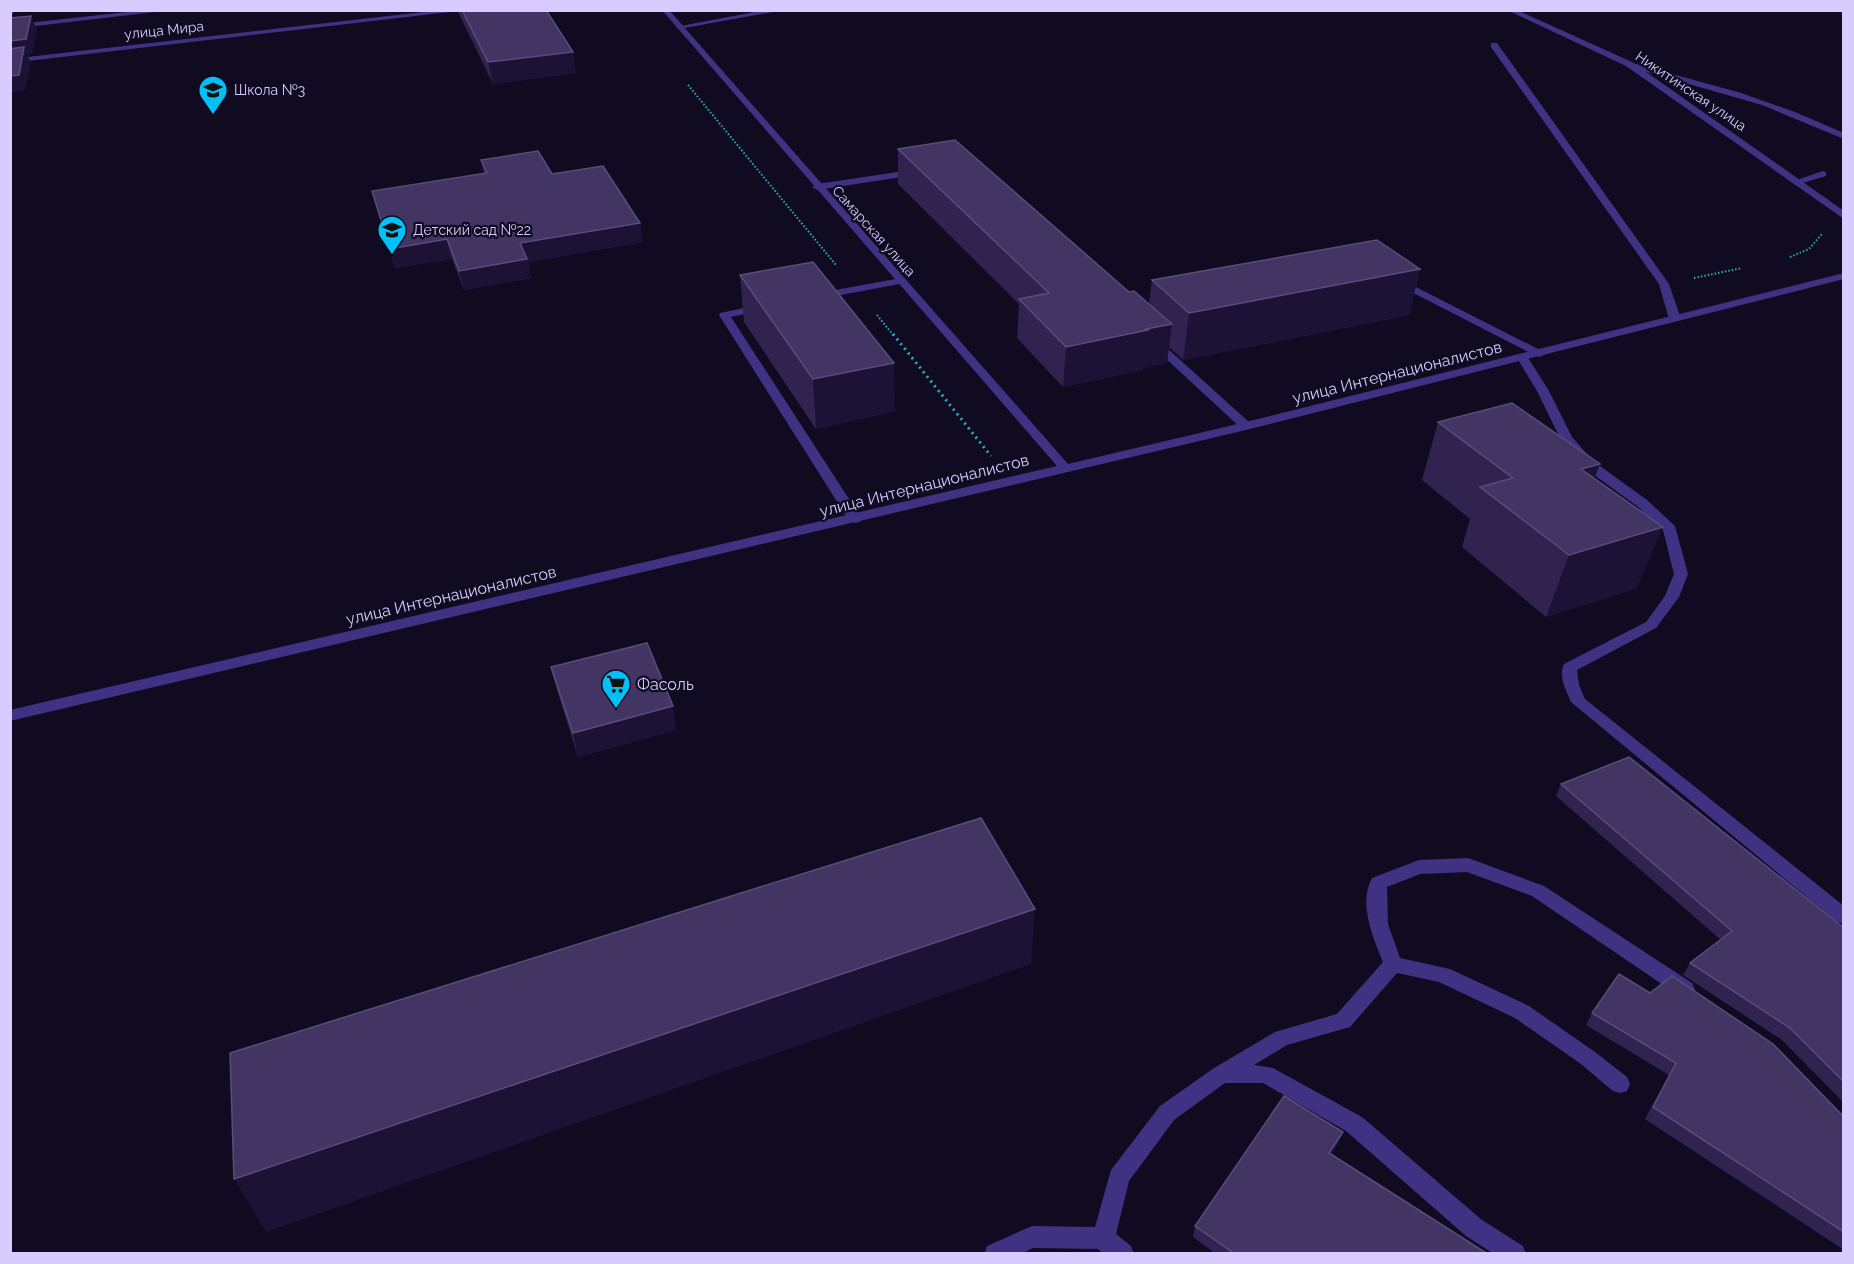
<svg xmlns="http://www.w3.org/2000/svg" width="1854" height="1264" font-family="Raleway,sans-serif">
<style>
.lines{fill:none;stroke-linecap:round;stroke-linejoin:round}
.path-far1{stroke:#24b1b9;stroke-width:2;stroke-dasharray:1.5 2;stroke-linecap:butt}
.path{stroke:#24b1b9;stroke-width:3;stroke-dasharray:2 4;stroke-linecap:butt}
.service{fill:#3f3283;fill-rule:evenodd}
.minor{fill:#3f3283;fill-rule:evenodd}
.wall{fill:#312350}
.shaded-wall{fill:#1c1235}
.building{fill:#423563;stroke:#5a4c7b;stroke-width:1.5}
.labels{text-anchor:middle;stroke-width:4.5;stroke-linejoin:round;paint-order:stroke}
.far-street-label{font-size:14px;fill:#d7cbff;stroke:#110b21}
.far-poi-label{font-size:14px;fill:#d7cbff;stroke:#110b21;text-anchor:start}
.street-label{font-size:16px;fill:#d7cbff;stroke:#110b21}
.poi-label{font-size:16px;fill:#d7cbff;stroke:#110b21;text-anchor:start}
</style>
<rect width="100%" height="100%" fill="#110b21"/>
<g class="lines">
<g class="path-far1">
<path d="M 688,85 L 836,265"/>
<path d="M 1790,257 L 1809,249 L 1822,234"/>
<path d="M 1694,278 L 1742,268"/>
<path d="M 877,315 L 894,336"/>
</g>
<path class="path" d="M 893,334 L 991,456"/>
<g class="service">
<path d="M 10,10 L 15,10 L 10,18 Z"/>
<path d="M 144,10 L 172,10 L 10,29 L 10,25 Z"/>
<path d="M 765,10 L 784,10 L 679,29 L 675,27 Z"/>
<path d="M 1491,43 L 1497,43 L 1669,284 L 1681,319 L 1679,321 L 1671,321 L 1669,319 L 1659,284 L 1491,47 Z"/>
<path d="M 1629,62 L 1741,93 L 1795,112 L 1844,133 L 1844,139 L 1762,105 L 1626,66 L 1626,62 Z"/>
<path d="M 918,169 L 921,170 L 921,174 L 817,190 L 812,187 L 817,184 Z"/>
<path d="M 1823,171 L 1826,172 L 1826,176 L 1796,185 L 1791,182 Z"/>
<path d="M 901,278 L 905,279 L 905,283 L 819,299 L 814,296 L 819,293 Z"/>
<path d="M 1398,278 L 1544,352 L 1546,354 L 1540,357 L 1536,356 L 1394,283 L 1394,279 Z"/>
<path d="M 763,304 L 768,307 L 767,309 L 731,317 L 862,519 L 860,522 L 855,523 L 848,519 L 719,315 L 720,313 Z"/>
<path d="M 1153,338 L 1157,339 L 1250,423 L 1252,426 L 1250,429 L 1242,429 L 1149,343 L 1149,339 Z"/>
<path d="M 1523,355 L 1527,356 L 1549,391 L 1572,437 L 1593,461 L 1647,500 L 1675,526 L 1688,574 L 1679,597 L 1656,628 L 1577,670 L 1579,685 L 1585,699 L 1844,906 L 1844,924 L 1837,922 L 1571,702 C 1566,690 1558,677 1564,664 L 1646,622 L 1665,596 L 1674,574 L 1663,530 L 1637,506 L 1583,467 L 1560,438 L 1537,391 L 1517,358 Z"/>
<path d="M 1468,858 L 1544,886 L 1692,983 L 1695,989 L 1692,995 L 1685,997 L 1678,995 L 1532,896 L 1467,872 L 1420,874 L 1387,887 L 1388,924 L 1400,958 L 1450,969 L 1529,1006 L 1595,1052 L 1627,1077 L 1630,1084 L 1627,1091 L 1620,1093 L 1613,1091 L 1581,1064 L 1515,1018 L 1439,982 L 1397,973 L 1350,1027 L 1287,1045 L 1254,1065 L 1273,1068 L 1362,1117 L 1482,1220 L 1523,1246 L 1526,1254 L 1494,1254 L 1466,1236 L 1346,1131 L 1263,1083 L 1225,1083 L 1174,1120 L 1129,1181 L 1116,1234 L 1131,1246 L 1134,1254 L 1104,1254 L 1098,1249 L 1033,1248 L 1021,1254 L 984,1254 L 987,1246 L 1032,1226 L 1095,1227 L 1111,1170 L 1160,1106 L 1214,1068 L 1275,1032 L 1337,1014 L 1383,962 C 1373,938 1358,903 1372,878 L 1419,860 Z"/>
</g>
<g class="minor">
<path d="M 441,10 L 467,10 L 10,63 L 10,59 Z"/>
<path d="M 662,10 L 669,10 L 1068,464 L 1246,422 L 1844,273 L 1844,279 L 1246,430 L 10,721 L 10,710 L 1057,466 Z"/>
<path d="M 1507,10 L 1517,10 L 1632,62 L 1844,211 L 1844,219 L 1626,66 Z"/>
</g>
</g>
<g class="wall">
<path d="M 457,10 L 546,10 L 576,73 L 493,84 Z"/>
<path d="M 898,149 L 1129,292 L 1149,304 L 1152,280 L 1420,269 L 1409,315 L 1183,360 L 1169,347 L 1167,363 L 1143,368 L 1143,370 L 1063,387 L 1017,338 L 1019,304 L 898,184 Z"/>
<path d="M 481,160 L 552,174 L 640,223 L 642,242 L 528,262 L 531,278 L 464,290 L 452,259 L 395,268 L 372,191 L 484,174 Z"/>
<path d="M 740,275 L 895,411 L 816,429 L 744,322 Z"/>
<path d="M 1438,422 L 1595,479 L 1637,588 L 1546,617 L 1462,547 L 1470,519 L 1422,480 Z"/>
<path d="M 551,667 L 676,730 L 578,757 L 557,690 Z"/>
<path d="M 1561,784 L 1844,928 L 1844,1103 L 1782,1040 L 1683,975 L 1690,963 L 1721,940 L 1556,796 Z"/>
<path d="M 1592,1013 L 1844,1117 L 1844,1250 L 1645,1119 L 1669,1075 L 1586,1025 Z"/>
<path d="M 1338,1144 L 1332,1154 L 1488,1254 L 1216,1254 L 1193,1237 L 1195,1226 Z"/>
</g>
<g class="shaded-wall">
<path d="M 31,16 L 37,30 L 32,54 L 27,55 L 31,63 L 25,91 L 10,92 L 10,41 Z"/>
<path d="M 573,52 L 576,73 L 493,84 L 488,62 Z"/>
<path d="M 640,223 L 642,242 L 528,262 L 531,278 L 464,290 L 459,271 L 520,243 Z"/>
<path d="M 447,239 L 452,259 L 395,268 L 390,249 Z"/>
<path d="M 1420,269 L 1409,315 L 1183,360 L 1189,313 Z"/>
<path d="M 1172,324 L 1167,363 L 1143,368 L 1143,370 L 1063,387 L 1066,347 Z"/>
<path d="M 894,363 L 895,411 L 816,429 L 813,379 Z"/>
<path d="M 1600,464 L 1578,523 L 1581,469 Z"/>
<path d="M 1663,527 L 1637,588 L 1546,617 L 1569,555 Z"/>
<path d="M 673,706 L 676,730 L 578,757 L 573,733 Z"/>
<path d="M 1035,909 L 1031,964 L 266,1232 L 234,1179 Z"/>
<path d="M 1343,1132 L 1338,1144 L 1325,1165 L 1329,1153 Z"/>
</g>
<g class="building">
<path d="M 462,10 L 546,10 L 573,52 L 488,62 Z"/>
<path d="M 31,16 L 26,39 L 10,41 L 10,18 Z"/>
<path d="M 24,47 L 19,75 L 10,76 L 10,49 Z"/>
<path d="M 955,140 L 1129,292 L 1134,291 L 1172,324 L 1146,329 L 1148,330 L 1066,347 L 1019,299 L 1049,293 L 898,149 Z"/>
<path d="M 538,151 L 552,174 L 603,166 L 640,223 L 520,243 L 527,259 L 459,271 L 447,239 L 390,249 L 372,191 L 487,173 L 481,160 Z"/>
<path d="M 1377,240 L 1420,269 L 1189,313 L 1152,280 Z"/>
<path d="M 813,262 L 894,363 L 813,379 L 740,275 Z"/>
<path d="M 1512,403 L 1600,464 L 1581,469 L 1663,527 L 1569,555 L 1480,487 L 1513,478 L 1438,422 Z"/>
<path d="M 647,643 L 673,706 L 573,733 L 551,667 Z"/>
<path d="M 1629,757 L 1844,928 L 1844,1082 L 1790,1028 L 1690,963 L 1732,931 L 1561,784 Z"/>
<path d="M 981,818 L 1035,909 L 234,1179 L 230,1053 Z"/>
<path d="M 1619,974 L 1650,993 L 1672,976 L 1773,1044 L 1844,1117 L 1844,1232 L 1653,1107 L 1676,1063 L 1592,1013 Z"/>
<path d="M 1284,1096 L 1343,1132 L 1329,1153 L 1488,1254 L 1235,1254 L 1195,1226 Z"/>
</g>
<defs>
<g id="school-pin" transform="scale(1.5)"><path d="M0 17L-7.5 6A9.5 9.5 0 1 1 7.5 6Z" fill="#00c0f6" stroke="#110b21"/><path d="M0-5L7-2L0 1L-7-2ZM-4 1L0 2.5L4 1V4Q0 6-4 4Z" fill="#111"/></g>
<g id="supermarket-pin" transform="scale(1.5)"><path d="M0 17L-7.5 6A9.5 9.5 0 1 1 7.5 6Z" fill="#00c0f6" stroke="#110b21"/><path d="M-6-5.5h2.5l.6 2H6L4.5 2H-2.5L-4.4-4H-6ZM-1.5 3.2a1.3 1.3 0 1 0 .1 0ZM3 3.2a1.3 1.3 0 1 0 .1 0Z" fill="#111"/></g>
</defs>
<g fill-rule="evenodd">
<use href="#school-pin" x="213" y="90"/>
<use href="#school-pin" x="392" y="230"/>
<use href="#supermarket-pin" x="616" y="684"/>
</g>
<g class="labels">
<g class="far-street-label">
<text transform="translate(164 30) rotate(-6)" y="5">улица Мира</text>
<text transform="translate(1691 91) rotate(34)" y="5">Никитинская улица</text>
<text transform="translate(874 231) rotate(48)" y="5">Самарская улица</text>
</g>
<g class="far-poi-label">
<text x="234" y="95">Школа №3</text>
<text x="413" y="235">Детский сад №22</text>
</g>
<g class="street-label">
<text transform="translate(1397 372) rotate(-14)" y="6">улица Интернационалистов</text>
<text transform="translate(924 485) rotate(-14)" y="6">улица Интернационалистов</text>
<text transform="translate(451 595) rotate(-13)" y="6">улица Интернационалистов</text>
</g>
<g class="poi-label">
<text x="637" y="690">Фасоль</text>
</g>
</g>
<rect width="1854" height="1264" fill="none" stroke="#d7cbff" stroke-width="24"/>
</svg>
